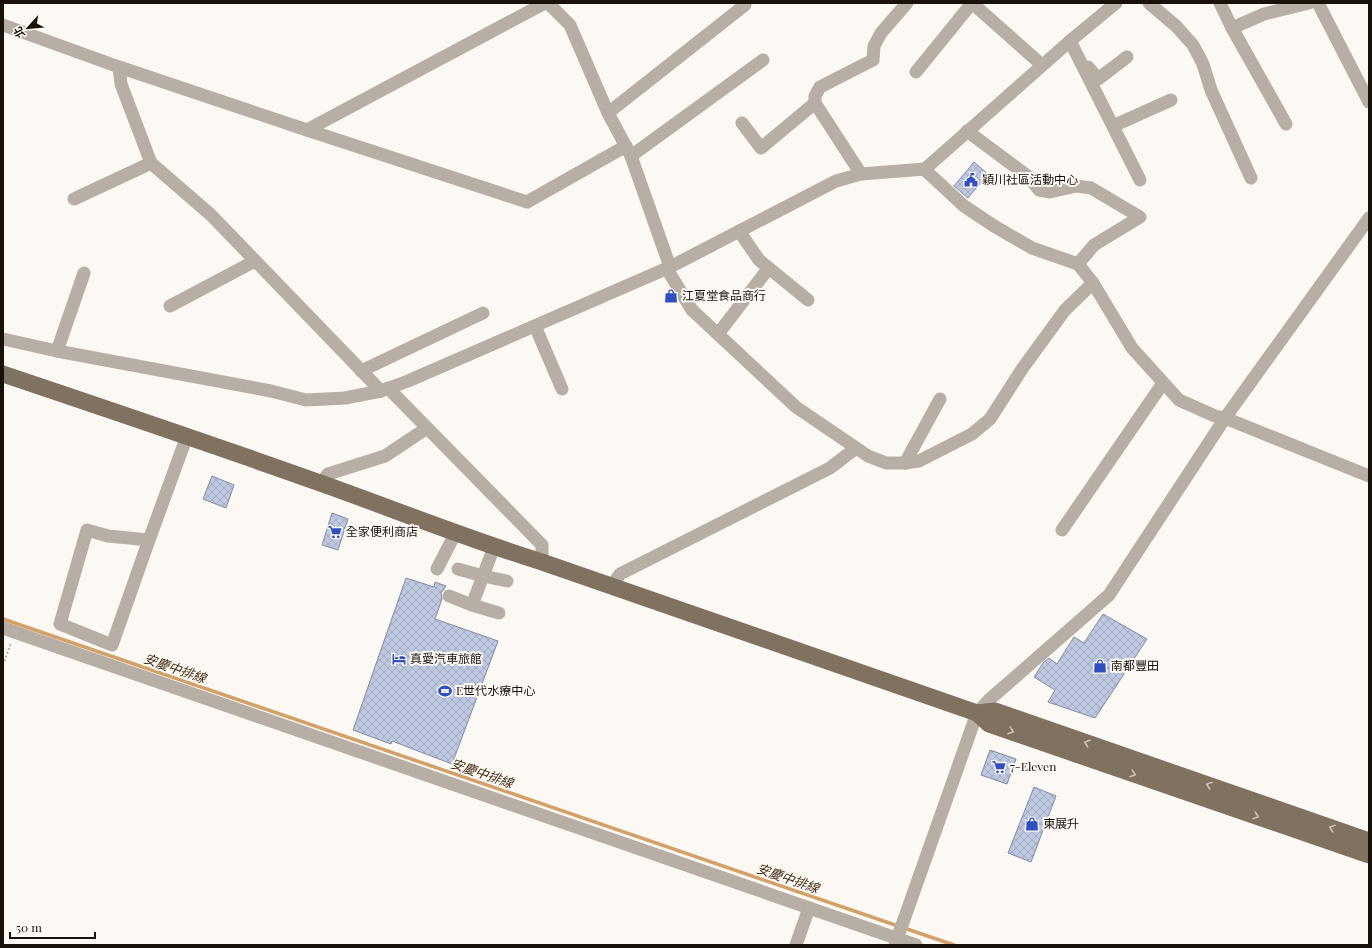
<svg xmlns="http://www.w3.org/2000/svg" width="1372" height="948" font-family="'Playfair Display','Noto Sans TC',serif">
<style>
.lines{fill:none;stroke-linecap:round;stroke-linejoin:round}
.stream{stroke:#d2a167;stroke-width:3.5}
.building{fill:url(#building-cross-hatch);stroke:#818ba2}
.path{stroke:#b7b2ad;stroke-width:2;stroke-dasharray:2 2;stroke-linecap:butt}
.minor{stroke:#b7afa6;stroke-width:13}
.major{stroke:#807261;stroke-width:17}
.oneway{stroke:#cac2b9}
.labels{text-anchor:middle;stroke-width:4;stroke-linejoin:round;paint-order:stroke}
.poi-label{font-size:12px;fill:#19120a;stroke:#fcf8f4;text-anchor:start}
.water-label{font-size:13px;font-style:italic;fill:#442f15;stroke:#fcf8f4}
</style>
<defs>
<pattern id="building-cross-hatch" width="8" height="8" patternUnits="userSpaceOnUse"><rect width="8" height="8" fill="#bec8e1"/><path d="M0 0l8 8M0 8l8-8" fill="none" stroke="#a3abc0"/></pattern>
</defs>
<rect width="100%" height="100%" fill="#fcf8f4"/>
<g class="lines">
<g class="stream">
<path d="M 3,619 L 898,926"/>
<path d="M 904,928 L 954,945"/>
</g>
</g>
<g class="building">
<path d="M 974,162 L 988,174 L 968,198 L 954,186 Z"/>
<path d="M 212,476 L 234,485 L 226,508 L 203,499 Z"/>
<path d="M 332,513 L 348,519 L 338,550 L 322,545 Z"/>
<path d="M 406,578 L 434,587 L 435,582 L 446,586 L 441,593 L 442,599 L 435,619 L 498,641 L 452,764 L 392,741 L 391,744 L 353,730 Z"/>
<path d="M 1103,614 L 1147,639 L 1095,718 L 1048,702 L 1055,690 L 1034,677 L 1043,663 L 1049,658 L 1057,664 L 1074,637 L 1084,643 Z"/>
<path d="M 990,750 L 1016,759 L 1007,784 L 981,775 Z"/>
<path d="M 1034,787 L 1056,796 L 1031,862 L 1008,853 Z"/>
</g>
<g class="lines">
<path class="path" d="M 3,665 L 11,643"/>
<g class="minor">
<path d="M 545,3 L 307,130 L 527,202 L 626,146"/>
<path d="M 548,3 L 570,25 L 608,113 L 631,156 L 670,267"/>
<path d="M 972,3 L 1042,65"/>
<path d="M 1149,3 L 1176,26 L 1193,45 L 1203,64 L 1211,90 L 1251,178"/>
<path d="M 1220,3 L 1232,28 L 1286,124"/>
<path d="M 1318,3 L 1369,102"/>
<path d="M 3,25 L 119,67"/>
<path d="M 1232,28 L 1264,14 L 1309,3"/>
<path d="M 1070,41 L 1140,180"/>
<path d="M 1088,67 L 1098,79 L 1127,57"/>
<path d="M 916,72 L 972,3"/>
<path d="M 608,113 L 745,5"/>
<path d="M 742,123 L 761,148 L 815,103"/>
<path d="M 1113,126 L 1171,100"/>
<path d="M 307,130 L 119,67 L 121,84 L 151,163 L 211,215 L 381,391"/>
<path d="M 967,131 L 1029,177 L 1039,190 L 1050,192 L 1076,186 L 1091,188 L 1140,217 L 1094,245 L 1078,264"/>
<path d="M 631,156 L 763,60"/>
<path d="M 924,169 L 964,206 L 994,226 L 1032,248 L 1078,264 L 1093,283"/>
<path d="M 861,174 L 815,103 L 815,96 L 820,87 L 873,60 L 874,46 L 881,33 L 907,3"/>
<path d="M 74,199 L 151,163"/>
<path d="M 739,231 L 759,260 L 808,300"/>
<path d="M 667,269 L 692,310 L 796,407 L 868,456 L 886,463 L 905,463 L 919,461 L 972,434 L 990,419 L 1022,369 L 1065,310 L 1093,283 L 1132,348 L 1179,400 L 1215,416 L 1225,418 L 1369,218"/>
<path d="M 170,306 L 255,261"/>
<path d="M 535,326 L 562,389"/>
<path d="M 718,334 L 768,269"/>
<path d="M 3,339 L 57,351 L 271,391 L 306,400 L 345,398 L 381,391 L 408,381 L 670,267 L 836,181 L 861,174 L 925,169 L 1070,41 L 1116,3"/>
<path d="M 57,351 L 84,273"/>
<path d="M 361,371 L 483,313"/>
<path d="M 388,388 L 542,545 L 542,562"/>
<path d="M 905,463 L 940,399"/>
<path d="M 321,483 L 328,474 L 385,456 L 427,428"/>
<path d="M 1062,530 L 1163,383"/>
<path d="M 149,540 L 108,536 L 87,530 L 60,624 L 112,645 L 149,540 L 187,436"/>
<path d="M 437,569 L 456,532"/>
<path d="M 458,569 L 483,576 L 507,581"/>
<path d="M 611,587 L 620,574 L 830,468 L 856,448"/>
<path d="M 449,596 L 472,605 L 499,613"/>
<path d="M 472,605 L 494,547"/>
<path d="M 3,628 L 916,945"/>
<path d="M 796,945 L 809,908"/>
<path d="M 895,945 L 977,713 L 990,699 L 1109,595 L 1225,418 L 1369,476"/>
</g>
<g class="major">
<path d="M 3,374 C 110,410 217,446 323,484 C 396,510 468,539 542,562 L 977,713 L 995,711 L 1369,841"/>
<path d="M 977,713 L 989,724 L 1369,855"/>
</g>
</g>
<defs><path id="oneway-chevron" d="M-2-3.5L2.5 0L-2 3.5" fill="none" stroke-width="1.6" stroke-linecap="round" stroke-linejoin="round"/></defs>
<g class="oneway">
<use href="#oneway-chevron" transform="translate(1011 731) rotate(19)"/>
<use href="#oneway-chevron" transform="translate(1087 743) rotate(-161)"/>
<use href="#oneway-chevron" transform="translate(1133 774) rotate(19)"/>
<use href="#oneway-chevron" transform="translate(1209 785) rotate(-161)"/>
<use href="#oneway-chevron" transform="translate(1256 816) rotate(19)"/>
<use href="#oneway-chevron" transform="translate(1332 828) rotate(-161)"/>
</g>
<defs>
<g id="civic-bare" transform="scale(1.08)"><path d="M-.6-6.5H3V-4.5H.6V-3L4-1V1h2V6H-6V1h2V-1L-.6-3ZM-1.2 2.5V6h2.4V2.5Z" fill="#3050c0" stroke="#fcf8f4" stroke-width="2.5" paint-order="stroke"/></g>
<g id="shop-bare" transform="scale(1.08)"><path d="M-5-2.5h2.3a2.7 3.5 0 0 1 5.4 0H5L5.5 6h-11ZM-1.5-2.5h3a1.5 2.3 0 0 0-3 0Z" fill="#3050c0" stroke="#fcf8f4" stroke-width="2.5" paint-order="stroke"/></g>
<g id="supermarket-bare" transform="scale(1.08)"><path d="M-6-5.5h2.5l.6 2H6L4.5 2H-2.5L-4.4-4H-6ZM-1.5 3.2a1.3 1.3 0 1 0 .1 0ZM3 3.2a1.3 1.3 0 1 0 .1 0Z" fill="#3050c0" stroke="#fcf8f4" stroke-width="2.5" paint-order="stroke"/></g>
<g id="hotel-bare" transform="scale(1.08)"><path d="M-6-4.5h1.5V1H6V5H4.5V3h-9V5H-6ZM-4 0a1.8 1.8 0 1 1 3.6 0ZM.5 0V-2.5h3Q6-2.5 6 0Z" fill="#3050c0" stroke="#fcf8f4" stroke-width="2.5" paint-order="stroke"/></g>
<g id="stadium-bare" transform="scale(1.08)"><path d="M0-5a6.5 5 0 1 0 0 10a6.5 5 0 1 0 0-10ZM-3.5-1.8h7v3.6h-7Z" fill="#3050c0" stroke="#fcf8f4" stroke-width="2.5" paint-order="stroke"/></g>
</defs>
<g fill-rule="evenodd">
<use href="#civic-bare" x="971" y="180"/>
<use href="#shop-bare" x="671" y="296"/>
<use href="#supermarket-bare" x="335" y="532"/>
<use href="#hotel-bare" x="399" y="659"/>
<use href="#shop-bare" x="1100" y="666"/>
<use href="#stadium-bare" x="445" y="691"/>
<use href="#supermarket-bare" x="999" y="767"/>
<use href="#shop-bare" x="1032" y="824"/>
</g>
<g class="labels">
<g class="poi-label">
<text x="982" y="184">穎川社區活動中心</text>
<text x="682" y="300">江夏堂食品商行</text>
<text x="346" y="536">全家便利商店</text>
<text x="410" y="663">真愛汽車旅館</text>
<text x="1111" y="670">南都豐田</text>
<text x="456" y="695">E世代水療中心</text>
<text x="1010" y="771">7-Eleven</text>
<text x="1043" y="828">東展升</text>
</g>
<g class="water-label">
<text transform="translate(175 668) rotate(19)" y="5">安慶中排線</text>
<text transform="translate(482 773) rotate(19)" y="5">安慶中排線</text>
<text transform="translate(788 878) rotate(19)" y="5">安慶中排線</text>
</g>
</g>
<rect width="1372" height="948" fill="none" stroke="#19120a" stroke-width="8"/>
<g transform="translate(28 28) rotate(243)" stroke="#fcf8f4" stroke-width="3" paint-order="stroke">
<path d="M0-3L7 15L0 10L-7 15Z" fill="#19120a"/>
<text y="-6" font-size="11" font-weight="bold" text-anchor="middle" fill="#19120a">北</text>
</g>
<path d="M10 932v6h85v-6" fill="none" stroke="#19120a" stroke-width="2"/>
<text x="16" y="932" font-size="12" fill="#19120a" stroke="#fcf8f4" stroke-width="3" paint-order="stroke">50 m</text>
</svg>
